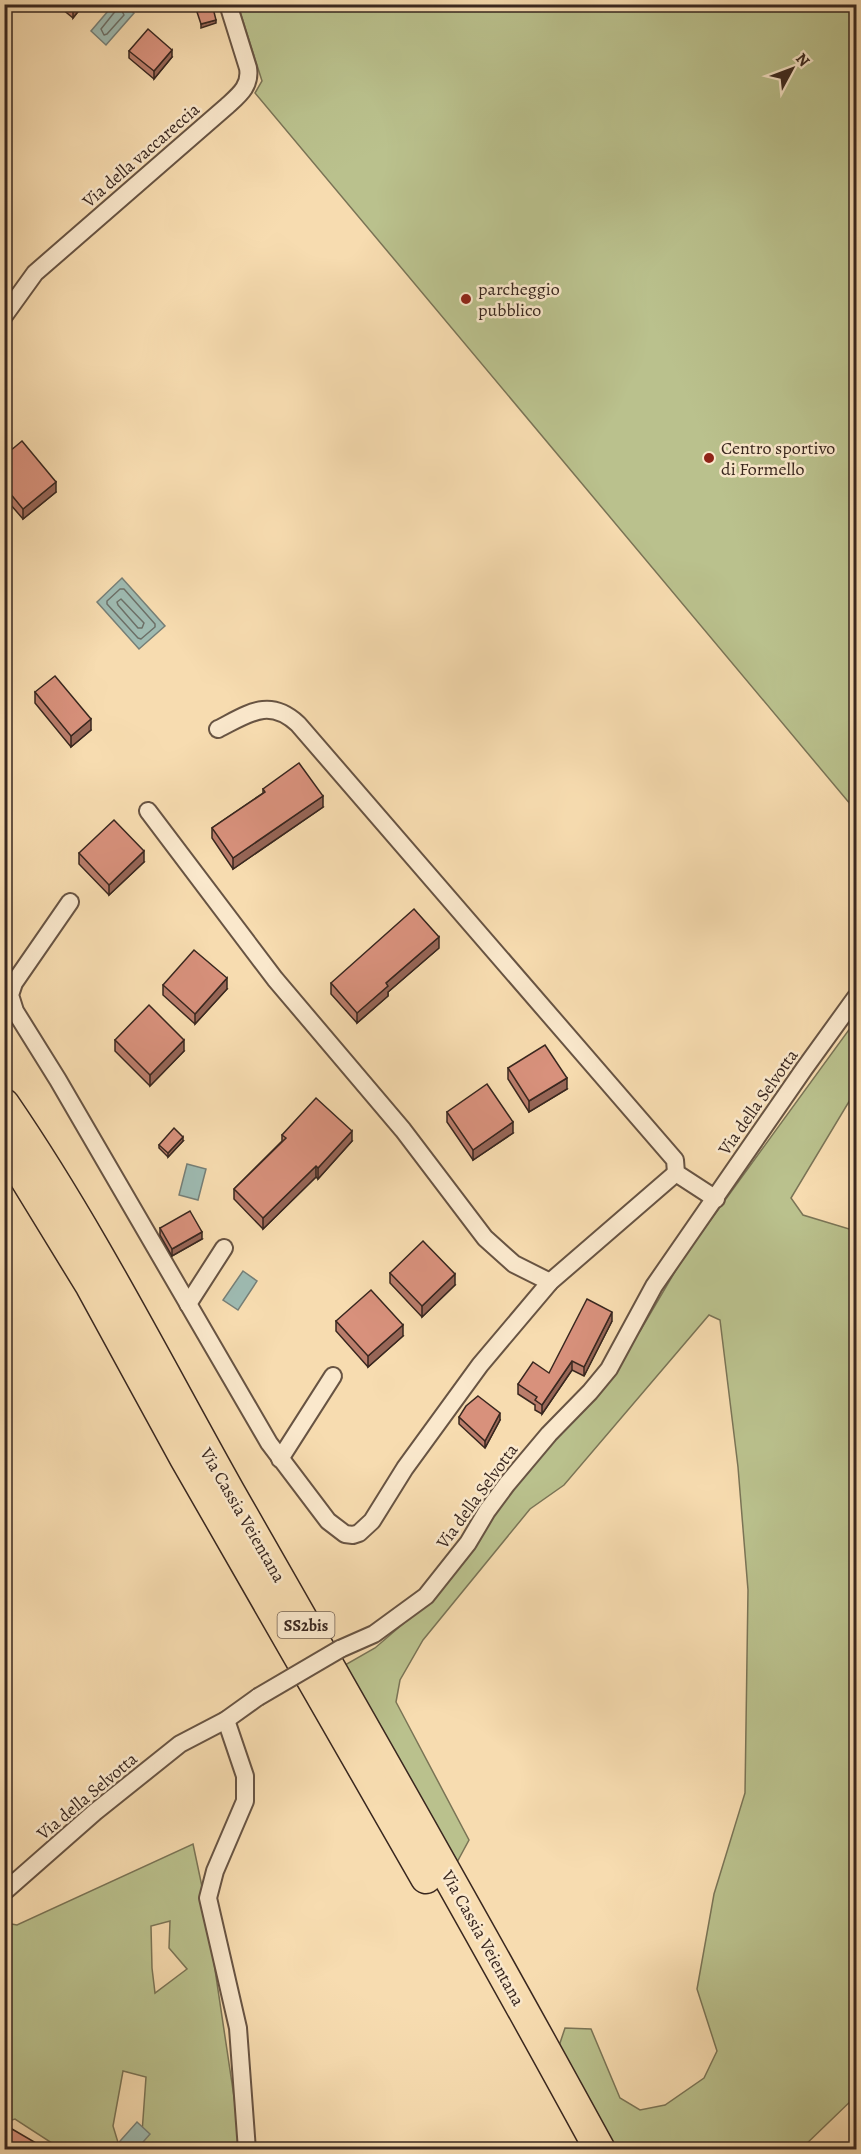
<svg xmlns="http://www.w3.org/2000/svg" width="861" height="2154" font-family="Alegreya,serif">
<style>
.green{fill:#bac18d;stroke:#7a7456;stroke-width:1.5;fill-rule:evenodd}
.water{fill:#9ebab1;stroke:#767f77;stroke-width:1.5}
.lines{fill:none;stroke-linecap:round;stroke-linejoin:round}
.shore{stroke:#6c7068;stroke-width:1.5}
.street-casing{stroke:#685443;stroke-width:20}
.highway-casing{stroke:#39271f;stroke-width:33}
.street{stroke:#fae8cc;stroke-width:16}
.highway{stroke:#f7dcb0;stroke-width:30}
.street-bridge-casing{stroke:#685443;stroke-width:20;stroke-linecap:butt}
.street-bridge{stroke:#fae8cc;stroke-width:16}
.wall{fill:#ba7d6b;stroke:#39271f;stroke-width:1.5}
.shaded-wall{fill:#976657;stroke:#39271f;stroke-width:1.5}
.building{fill:#d8917c;stroke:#39271f;stroke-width:1.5}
.poi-dot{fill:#8f2418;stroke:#fae8cc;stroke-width:2}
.labels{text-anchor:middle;stroke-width:5;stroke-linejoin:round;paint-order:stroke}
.shield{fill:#fae8cc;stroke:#736153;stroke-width:1.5}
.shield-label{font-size:16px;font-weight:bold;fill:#39271f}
.street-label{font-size:18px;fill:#39271f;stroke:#fae8cc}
.poi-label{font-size:18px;fill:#39271f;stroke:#fae8cc;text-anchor:start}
</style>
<rect width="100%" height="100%" fill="#f7dcb0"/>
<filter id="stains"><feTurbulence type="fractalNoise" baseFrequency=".00333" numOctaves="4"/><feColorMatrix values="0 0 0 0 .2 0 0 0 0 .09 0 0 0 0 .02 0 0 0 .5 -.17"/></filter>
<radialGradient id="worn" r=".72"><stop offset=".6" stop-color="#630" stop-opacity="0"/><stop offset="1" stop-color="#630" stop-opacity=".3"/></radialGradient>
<g class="green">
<path d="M 238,5 L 856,5 L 856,811 L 255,93 L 262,81 Z"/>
<path d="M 856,1020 L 856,1090 L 791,1198 L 803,1215 L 849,1229 L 856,1225 L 856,2096 L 801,2149 L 614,2149 L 559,2046 L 565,2028 L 591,2029 L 620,2098 L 640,2110 L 665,2105 L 704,2078 L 717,2051 L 697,1989 L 714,1894 L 745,1793 L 748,1590 L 738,1467 L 720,1320 L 709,1315 L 564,1485 L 530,1509 L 423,1640 L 400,1680 L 396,1702 L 469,1840 L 456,1864 L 338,1669 L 375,1648 L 433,1598 L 469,1556 L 506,1493 L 534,1459 L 592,1400 L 640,1331 L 683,1258 Z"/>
<path d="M 193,1844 L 204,1896 L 237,2117 L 238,2149 L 130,2149 L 142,2133 L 146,2077 L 123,2071 L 113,2126 L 120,2149 L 61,2149 L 15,2119 L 5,2122 L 5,1923 L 17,1925 ZM 170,1921 L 169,1948 L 187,1969 L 155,1993 L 152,1968 L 151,1926 Z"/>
</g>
<g class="water">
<path d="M 114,4 L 124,5 L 134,13 L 106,45 L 91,31 Z"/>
<path d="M 122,578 L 165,626 L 139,649 L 97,602 Z"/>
<path d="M 187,1164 L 206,1169 L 198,1200 L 179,1195 Z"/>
<path d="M 243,1271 L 257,1281 L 238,1310 L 223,1300 Z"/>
<path d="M 137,2122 L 150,2134 L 137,2149 L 113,2149 Z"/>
</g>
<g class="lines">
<g class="shore">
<path d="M 117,9 L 121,9 L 124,15 L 107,34 L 104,35 L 101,29 Z"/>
<path d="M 120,589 L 124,589 L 155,624 L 155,627 L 141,639 L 138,638 L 107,604 L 107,601 Z"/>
<path d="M 121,599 L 144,623 L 142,628 L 138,628 L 118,605 L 117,602 Z"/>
</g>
<g class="street-casing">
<g id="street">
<path d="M 4,316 L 35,273 L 227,106 C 239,95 251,86 248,68 L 228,4"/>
<path d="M 218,729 C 248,714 269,697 298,724 L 675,1160 L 676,1173 L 716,1199"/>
<path d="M 148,811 L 275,979 L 403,1130 L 485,1238 L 514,1264 L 550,1282"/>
<path d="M 70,902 L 14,983 L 10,995 L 15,1011 L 58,1080 L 269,1443 L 328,1521 L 345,1534 L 353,1535 L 359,1533 L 372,1521 L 405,1468 L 480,1365 L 550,1282 L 676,1173"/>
<path d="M 188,1304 L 224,1248"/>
<path d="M 280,1459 L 333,1376"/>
<path d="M 340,1649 L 374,1634 L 426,1596 L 468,1543 L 487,1511 L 507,1484 L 549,1434 L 590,1392 L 609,1369 L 654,1286 L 804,1069 L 856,997"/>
<path d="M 226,1720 L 245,1776 L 245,1801 L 215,1871 L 208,1898 L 238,2028 L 247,2150"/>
<path d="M 4,1892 L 95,1812 L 180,1744 L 226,1720 L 258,1697"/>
</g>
</g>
<g class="highway-casing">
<g id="highway">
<path d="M 4,1104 C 89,1228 156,1361 229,1491 C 354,1710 479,1928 600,2150"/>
<path d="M 4,1144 L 91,1286 L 185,1458 L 426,1878"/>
</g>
</g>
<use href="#street" class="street"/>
<use href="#highway" class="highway"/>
<g class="street-bridge-casing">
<path id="street-bridge" d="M 258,1697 L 340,1649"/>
</g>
<use href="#street-bridge" class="street-bridge"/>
</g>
<g class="wall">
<path d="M 56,4 L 84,4 L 73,18 Z"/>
<path d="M 129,51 L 172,57 L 154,79 L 129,58 Z"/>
<path d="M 4,456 L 56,492 L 23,519 L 4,497 Z"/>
<path d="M 35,692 L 91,730 L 71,747 L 35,703 Z"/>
<path d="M 263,789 L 323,807 L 233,869 L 212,838 L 212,828 L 263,793 Z"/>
<path d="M 79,853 L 144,862 L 109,895 L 79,864 Z"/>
<path d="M 439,948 L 388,992 L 388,996 L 357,1023 L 331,994 L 331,983 Z"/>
<path d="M 163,985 L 227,989 L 195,1024 L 163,995 Z"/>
<path d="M 115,1040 L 184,1051 L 150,1086 L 115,1051 Z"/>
<path d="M 508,1068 L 567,1089 L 529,1112 L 508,1079 Z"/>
<path d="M 447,1112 L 513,1133 L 473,1160 L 447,1122 Z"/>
<path d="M 282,1135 L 352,1141 L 318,1179 L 316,1177 L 263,1229 L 234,1199 L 234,1189 L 282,1141 Z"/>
<path d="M 183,1141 L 168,1157 L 159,1148 L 159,1145 Z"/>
<path d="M 160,1228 L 202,1239 L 172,1256 L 160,1235 Z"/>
<path d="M 390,1273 L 455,1285 L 422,1317 L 390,1283 Z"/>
<path d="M 336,1321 L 403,1336 L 368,1367 L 336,1331 Z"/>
<path d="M 612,1321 L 584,1376 L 572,1370 L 542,1414 L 535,1410 L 535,1405 L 518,1394 L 518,1384 L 549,1373 Z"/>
<path d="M 459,1417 L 500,1420 L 485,1448 L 459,1424 Z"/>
</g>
<g class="shaded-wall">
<path d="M 76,4 L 84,4 L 73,18 L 73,8 Z"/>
<path d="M 145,4 L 159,4 L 145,9 Z"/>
<path d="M 216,20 L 216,23 L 201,28 L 201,24 Z"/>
<path d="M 172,50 L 172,57 L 154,79 L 154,71 Z"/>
<path d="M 56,482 L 56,492 L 23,519 L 23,509 Z"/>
<path d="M 91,719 L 91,730 L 71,747 L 71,736 Z"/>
<path d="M 323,796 L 323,807 L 233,869 L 233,858 Z"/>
<path d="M 144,851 L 144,862 L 109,895 L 109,885 Z"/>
<path d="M 439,937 L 439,948 L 388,992 L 388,996 L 357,1023 L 357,1013 L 386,983 Z"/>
<path d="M 227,978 L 227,989 L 195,1024 L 195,1014 Z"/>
<path d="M 184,1040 L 184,1051 L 150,1086 L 150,1075 Z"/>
<path d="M 567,1078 L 567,1089 L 529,1112 L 529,1101 Z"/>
<path d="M 513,1122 L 513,1133 L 473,1160 L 473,1150 Z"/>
<path d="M 352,1131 L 352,1141 L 318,1179 L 318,1168 Z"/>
<path d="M 183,1137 L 183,1141 L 168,1157 L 168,1153 Z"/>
<path d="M 316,1166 L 316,1177 L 263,1229 L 263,1218 Z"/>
<path d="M 202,1232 L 202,1239 L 172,1256 L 172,1249 Z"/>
<path d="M 455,1274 L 455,1285 L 422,1317 L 422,1306 Z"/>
<path d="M 612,1312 L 612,1321 L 584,1376 L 584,1367 Z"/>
<path d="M 403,1325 L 403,1336 L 368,1367 L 368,1356 Z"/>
<path d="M 572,1361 L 572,1370 L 542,1414 L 542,1405 Z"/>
<path d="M 500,1413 L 500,1420 L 485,1448 L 485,1441 Z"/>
</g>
<g class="building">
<path d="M 212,4 L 216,20 L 201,24 L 196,9 Z"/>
<path d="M 148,29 L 172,50 L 154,71 L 129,51 Z"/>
<path d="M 22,441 L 56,482 L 23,509 L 4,486 L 4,456 Z"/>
<path d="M 55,676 L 91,719 L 71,736 L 35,692 Z"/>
<path d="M 299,763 L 323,796 L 233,858 L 212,828 L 265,792 L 263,789 Z"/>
<path d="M 114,820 L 144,851 L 109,885 L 79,853 Z"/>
<path d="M 414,909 L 439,937 L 386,983 L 388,986 L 357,1013 L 331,983 Z"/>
<path d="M 194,950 L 227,978 L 195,1014 L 163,985 Z"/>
<path d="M 149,1005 L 184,1040 L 150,1075 L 115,1040 Z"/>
<path d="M 545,1045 L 567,1078 L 529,1101 L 508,1068 Z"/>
<path d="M 487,1084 L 513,1122 L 473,1150 L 447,1112 Z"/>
<path d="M 316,1098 L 352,1131 L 318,1168 L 316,1166 L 263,1218 L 234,1189 L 286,1138 L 282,1135 Z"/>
<path d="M 174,1128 L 183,1137 L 168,1153 L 159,1145 Z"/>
<path d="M 190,1211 L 202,1232 L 172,1249 L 160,1228 Z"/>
<path d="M 423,1241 L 455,1274 L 422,1306 L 390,1273 Z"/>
<path d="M 371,1290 L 403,1325 L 368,1356 L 336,1321 Z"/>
<path d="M 587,1299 L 612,1312 L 584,1367 L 572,1361 L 542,1405 L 535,1400 L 537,1397 L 518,1384 L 533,1362 L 549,1373 Z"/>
<path d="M 478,1396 L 500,1413 L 485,1441 L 459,1417 L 466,1406 Z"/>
<path d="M 12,2129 L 48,2150 L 4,2150 L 4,2142 Z"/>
</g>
<g class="poi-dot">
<circle cx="466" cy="299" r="6"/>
<circle cx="709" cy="458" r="6"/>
</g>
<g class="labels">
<rect class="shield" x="277.5" y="1612" width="57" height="26" rx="4.5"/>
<g class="shield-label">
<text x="306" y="1631">SS2bis</text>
</g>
<g class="street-label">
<text transform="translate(141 155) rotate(-41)" y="6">Via della vaccareccia</text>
<text transform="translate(758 1102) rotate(-55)" y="6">Via della Selvotta</text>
<text transform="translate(477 1496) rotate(-54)" y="6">Via della Selvotta</text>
<text transform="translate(243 1515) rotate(60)" y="6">Via Cassia Veientana</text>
<text transform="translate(87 1796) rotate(-40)" y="6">Via della Selvotta</text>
<text transform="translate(483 1938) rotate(61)" y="6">Via Cassia Veientana</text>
</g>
<g class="poi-label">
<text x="478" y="295">parcheggio<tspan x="478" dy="21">pubblico</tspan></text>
<text x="721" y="454">Centro sportivo<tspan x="721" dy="21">di Formello</tspan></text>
</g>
</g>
<rect width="861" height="2154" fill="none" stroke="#f7dcb0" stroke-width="24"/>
<rect x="6" y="6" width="849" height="2142" fill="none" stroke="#39271f" stroke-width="3"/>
<rect x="12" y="12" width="837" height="2130" fill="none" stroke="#39271f" stroke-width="1.5"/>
<g transform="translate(792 69) rotate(49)" stroke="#fae8cc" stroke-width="4.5" paint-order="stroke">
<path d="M0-4.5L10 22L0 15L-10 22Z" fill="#39271f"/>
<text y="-9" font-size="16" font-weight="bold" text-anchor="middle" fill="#39271f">N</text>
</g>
<rect width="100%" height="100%" filter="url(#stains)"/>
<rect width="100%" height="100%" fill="url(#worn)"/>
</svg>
